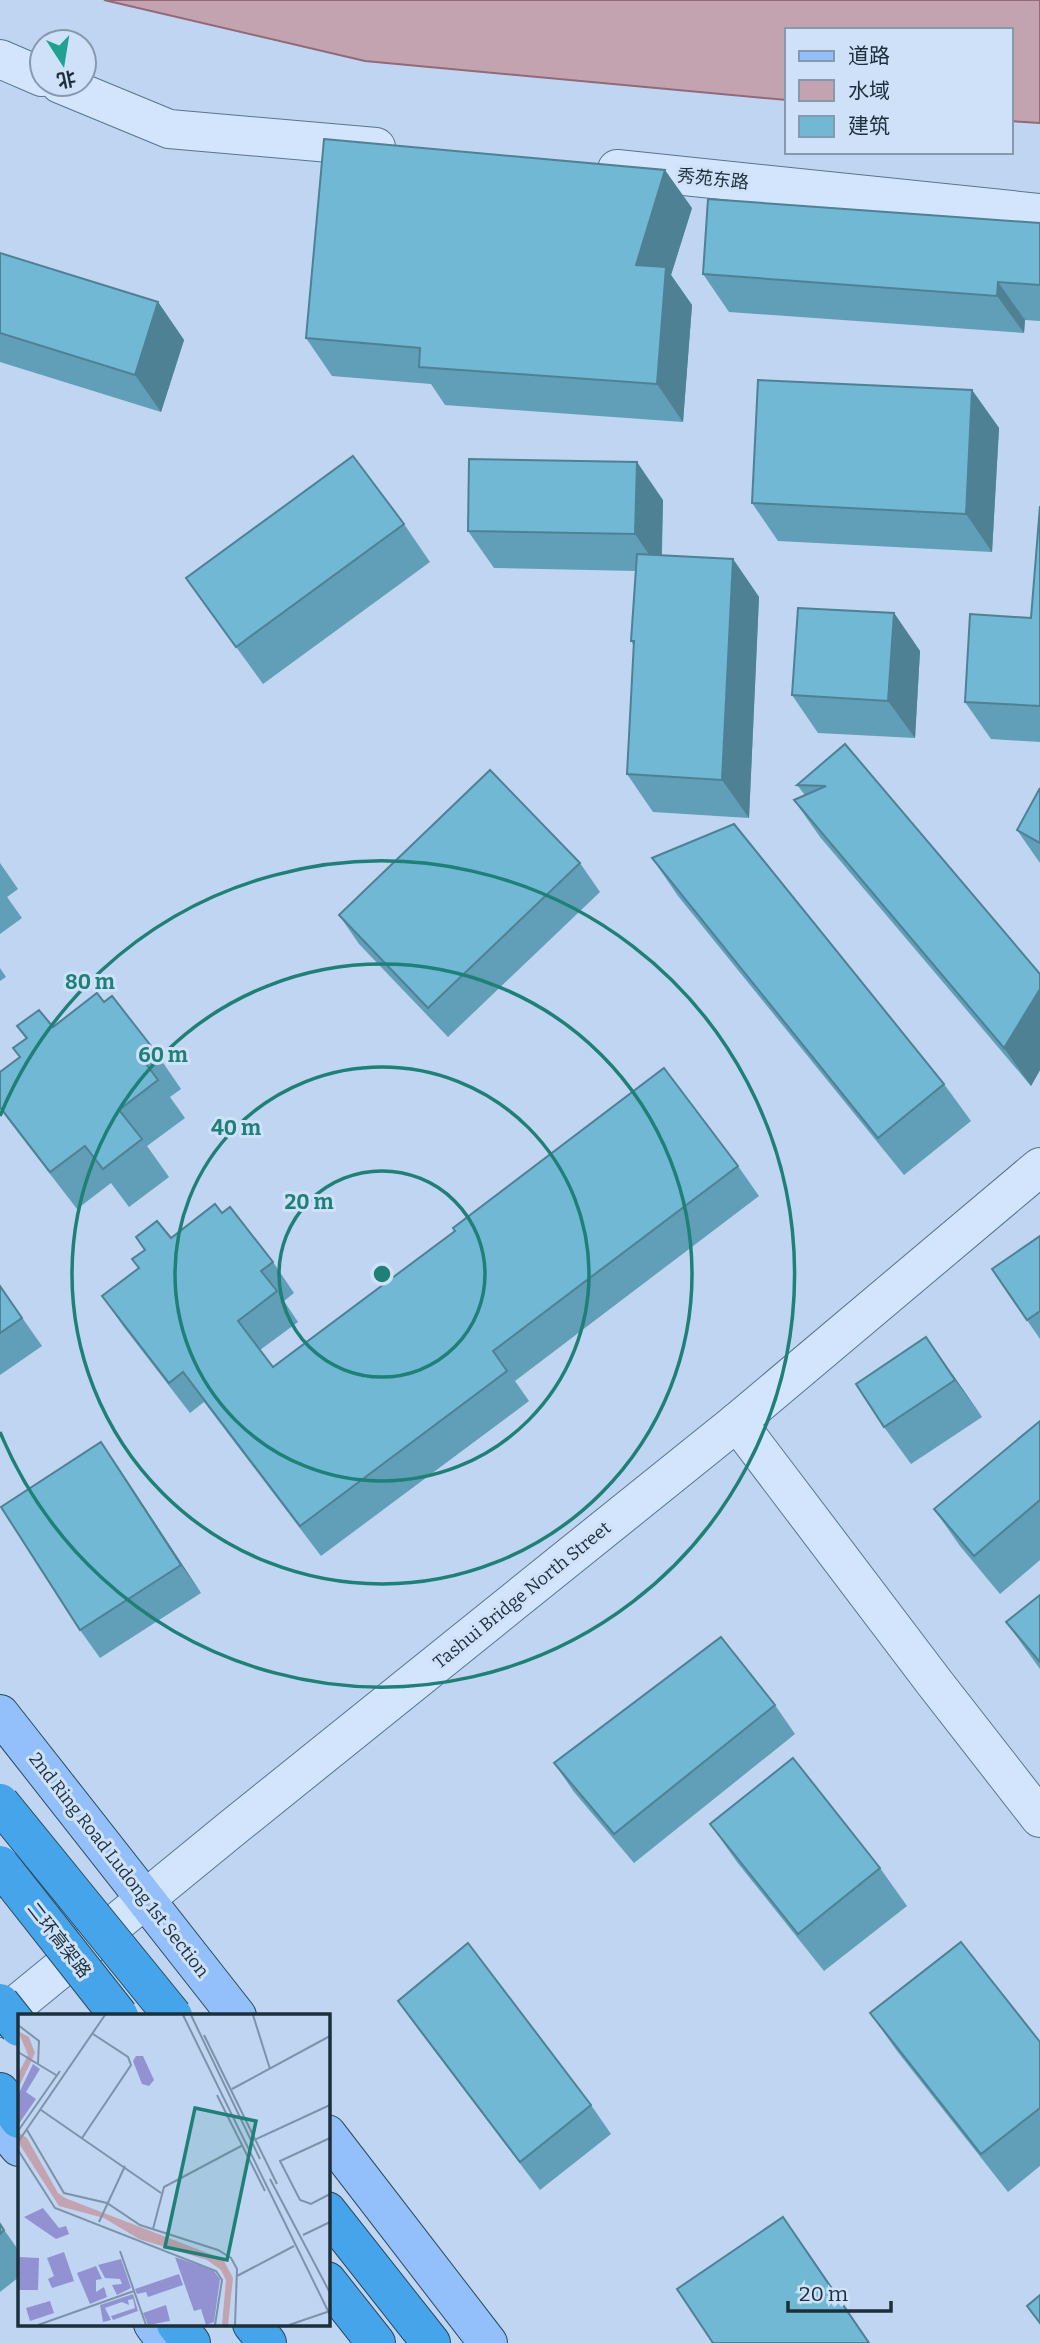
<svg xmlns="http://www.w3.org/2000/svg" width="1040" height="2343" font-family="Bitter,'Noto Sans SC',serif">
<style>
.water{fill:#c4a3b1;stroke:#936978;stroke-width:2}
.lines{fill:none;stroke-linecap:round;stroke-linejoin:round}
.minor-casing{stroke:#55768d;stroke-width:40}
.major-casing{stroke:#2a4a5a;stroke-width:40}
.highway-casing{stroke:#2a4a5a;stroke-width:40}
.minor{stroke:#d3e5fc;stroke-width:38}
.major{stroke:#93c0fa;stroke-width:38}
.highway{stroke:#46a4eb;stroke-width:38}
.highway-bridge-casing{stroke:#2a4a5a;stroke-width:40;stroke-linecap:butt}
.highway-bridge{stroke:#46a4eb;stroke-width:38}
.wall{fill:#619eb7}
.shaded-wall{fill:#4f8195}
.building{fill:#71b8d5;stroke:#4f8195;stroke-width:2}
.ring{fill:none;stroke:#1e8077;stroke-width:3.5}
.labels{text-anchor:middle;stroke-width:6;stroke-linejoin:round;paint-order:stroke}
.street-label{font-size:18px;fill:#1b303b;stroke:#cfe1f9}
.inset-road{fill:none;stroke:#7d93a9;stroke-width:2}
.view{fill:#1e8077;fill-opacity:0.15;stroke:#1e8077;stroke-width:3.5}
.inset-edge{fill:none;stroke:#1b303b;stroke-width:3.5}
.centre{fill:#1e8077;stroke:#cfe1f9;stroke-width:3.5}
.ring-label{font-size:21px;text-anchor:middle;font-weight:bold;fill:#1e8077;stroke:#cfe1f9;stroke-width:6;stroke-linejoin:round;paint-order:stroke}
</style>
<rect width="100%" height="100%" fill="#bfd5f2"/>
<path class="water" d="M 104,0 L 1040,0 L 1040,123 L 1010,121 L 1010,30 L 786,30 L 786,100 L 365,61 Z"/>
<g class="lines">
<g class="minor-casing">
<g id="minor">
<path d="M 0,59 L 42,77"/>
<path d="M 60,84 L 169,129 L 376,147"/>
<path d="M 617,169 L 1040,213"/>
<path d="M 737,1422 L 934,1682 L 1040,1818"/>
<path d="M 0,2018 L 231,1829 L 737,1422 L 1040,1167"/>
</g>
</g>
<g class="major-casing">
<g id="major">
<path d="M 0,1714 L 237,2016"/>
<path d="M 0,2124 L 19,2147"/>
<path d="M 327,2134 L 488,2343"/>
<path d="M 153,2324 L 167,2343"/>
</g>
</g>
<g class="highway-casing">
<g id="highway">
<path d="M 0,2092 L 19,2119"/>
<path d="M 327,2211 L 431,2343"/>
<path d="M 327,2281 L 376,2343"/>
<path d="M 176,2324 L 191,2343"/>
<path d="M 252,2324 L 267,2343"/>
</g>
</g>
<use href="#minor" class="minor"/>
<use href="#major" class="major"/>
<use href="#highway" class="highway"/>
<g class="highway-bridge-casing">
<g id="highway-bridge">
<path d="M 0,1803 L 173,2016"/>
<path d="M 0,1865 L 119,2016"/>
<path d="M 0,2003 L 19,2027"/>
</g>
</g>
<use href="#highway-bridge" class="highway-bridge"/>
</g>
<g class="wall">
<path d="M 692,208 L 671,275 L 692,305 L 683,422 L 445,405 L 431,384 L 332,376 L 306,338 Z"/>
<path d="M 1040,223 L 1040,321 L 1025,320 L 1024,333 L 729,312 L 703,274 Z"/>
<path d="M 0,253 L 158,302 L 184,340 L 161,412 L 0,362 Z"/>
<path d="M 972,390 L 999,428 L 992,552 L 778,541 L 752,503 Z"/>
<path d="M 663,500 L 662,555 L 733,559 L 759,597 L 749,818 L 653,812 L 627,774 L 634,646 L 631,641 L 636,571 L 494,568 L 468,531 Z"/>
<path d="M 1040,506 L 1040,742 L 991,739 L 965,702 L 1031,618 Z"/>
<path d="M 404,524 L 430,562 L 263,684 L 186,578 Z"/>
<path d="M 894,613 L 920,651 L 915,738 L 818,733 L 792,695 Z"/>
<path d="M 845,744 L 1040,974 L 1040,1070 L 1031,1086 L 820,837 L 794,800 L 805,795 L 797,785 Z"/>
<path d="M 1040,788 L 1040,863 L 1017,830 Z"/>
<path d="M 652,858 L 944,1084 L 971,1121 L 904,1175 L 678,896 Z"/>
<path d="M 0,863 L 18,889 L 7,897 L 22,918 L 0,934 Z"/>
<path d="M 580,863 L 600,892 L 448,1037 L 359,944 L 339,915 Z"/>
<path d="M 0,968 L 6,977 L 0,981 Z"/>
<path d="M 104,1002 L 155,1051 L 181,1089 L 170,1097 L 185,1118 L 147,1146 L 169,1177 L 129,1207 L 111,1183 L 77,1209 L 0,1109 L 0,1072 L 20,1057 L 13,1048 L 26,1039 L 17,1026 L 53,1027 Z"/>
<path d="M 738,1166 L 759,1196 L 515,1381 L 529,1401 L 321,1556 L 204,1402 L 190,1413 L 123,1326 L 102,1296 L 138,1268 L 145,1250 L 136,1237 L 171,1238 L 222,1213 L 273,1262 L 294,1293 L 284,1301 L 298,1322 L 260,1350 L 273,1367 Z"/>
<path d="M 1040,1236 L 1040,1339 L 992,1269 Z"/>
<path d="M 0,1286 L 42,1346 L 0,1375 Z"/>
<path d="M 953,1375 L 982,1417 L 911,1464 L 884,1427 Z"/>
<path d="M 1040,1421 L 1040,1560 L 1000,1594 L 960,1546 L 934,1509 Z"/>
<path d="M 101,1442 L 201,1593 L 100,1658 L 80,1630 Z"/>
<path d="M 1040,1595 L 1040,1669 L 1006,1622 Z"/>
<path d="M 775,1705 L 795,1734 L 634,1863 L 574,1792 L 554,1763 Z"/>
<path d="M 710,1824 L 880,1868 L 907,1906 L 824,1971 L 737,1862 Z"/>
<path d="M 398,2001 L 591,2105 L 611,2134 L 540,2190 L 418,2029 Z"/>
<path d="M 870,2013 L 1040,2042 L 1040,2166 L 1008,2192 L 897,2051 Z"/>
<path d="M 0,2224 L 19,2251 L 19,2277 L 0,2292 Z"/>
</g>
<g class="shaded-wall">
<path d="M 665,170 L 692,208 L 671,275 L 692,305 L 683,422 L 657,384 L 636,265 Z"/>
<path d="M 998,282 L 1025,320 L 1024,333 L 997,296 Z"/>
<path d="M 158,302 L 184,340 L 161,412 L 135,375 Z"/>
<path d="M 972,390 L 999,428 L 992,552 L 966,514 Z"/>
<path d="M 637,462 L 663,500 L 661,572 L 635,534 Z"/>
<path d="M 733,559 L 759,597 L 749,818 L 722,780 Z"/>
<path d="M 894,613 L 920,651 L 915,738 L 888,701 Z"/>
<path d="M 1040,989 L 1040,1070 L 1031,1086 L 1004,1048 Z"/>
<path d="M 926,1337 L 953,1375 L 982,1417 L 955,1380 Z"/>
<path d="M 101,1442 L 121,1471 L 201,1593 L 181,1565 Z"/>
<path d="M 783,2217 L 810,2255 L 870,2343 L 869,2343 Z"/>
</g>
<g class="building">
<path d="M 324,139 L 665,170 L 636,265 L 666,267 L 657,384 L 419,367 L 420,348 L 306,338 Z"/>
<path d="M 708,199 L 1040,223 L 1040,285 L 998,282 L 997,296 L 703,274 Z"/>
<path d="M 0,253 L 158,302 L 135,375 L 0,333 Z"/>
<path d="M 758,380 L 972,390 L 966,514 L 752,503 Z"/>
<path d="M 353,456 L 404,524 L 236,647 L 186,578 Z"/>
<path d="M 469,459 L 637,462 L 635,534 L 468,531 Z"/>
<path d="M 1040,506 L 1040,706 L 965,702 L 970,614 L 1031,618 Z"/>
<path d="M 637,554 L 733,559 L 722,780 L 627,774 L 634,641 L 631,641 Z"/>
<path d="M 798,608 L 894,613 L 888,701 L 792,695 Z"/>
<path d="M 845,744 L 1040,974 L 1040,989 L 1004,1048 L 794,800 L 826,786 L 797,785 Z"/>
<path d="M 490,770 L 580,863 L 428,1008 L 339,915 Z"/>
<path d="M 1040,788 L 1040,843 L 1017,830 Z"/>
<path d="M 734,824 L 944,1084 L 878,1138 L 652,858 Z"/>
<path d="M 97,993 L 104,1002 L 112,996 L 155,1051 L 143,1060 L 158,1080 L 119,1110 L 142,1139 L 103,1169 L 85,1146 L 50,1172 L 0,1107 L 0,1072 L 20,1057 L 13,1048 L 27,1038 L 17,1026 L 39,1010 L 53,1027 Z"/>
<path d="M 664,1068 L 738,1166 L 493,1351 L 507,1371 L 300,1526 L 183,1372 L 169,1383 L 102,1296 L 139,1268 L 132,1259 L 145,1250 L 136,1237 L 157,1221 L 171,1238 L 215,1204 L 222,1213 L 230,1207 L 273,1262 L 261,1271 L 277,1291 L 238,1321 L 273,1367 L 455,1231 L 453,1228 Z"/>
<path d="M 1040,1236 L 1040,1311 L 1027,1320 L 992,1269 Z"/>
<path d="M 0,1286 L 22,1318 L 0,1333 Z"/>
<path d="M 926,1337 L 955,1380 L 884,1427 L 856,1384 Z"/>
<path d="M 1040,1421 L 1040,1500 L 974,1556 L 934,1509 Z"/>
<path d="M 101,1442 L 181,1565 L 80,1630 L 1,1507 Z"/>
<path d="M 1040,1595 L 1040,1662 L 1006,1622 Z"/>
<path d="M 721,1637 L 775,1705 L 614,1834 L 554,1763 Z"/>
<path d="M 793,1758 L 880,1868 L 798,1934 L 710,1824 Z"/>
<path d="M 961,1942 L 1040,2042 L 1040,2108 L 981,2154 L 870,2013 Z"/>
<path d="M 468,1943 L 591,2105 L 520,2162 L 398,2001 Z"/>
<path d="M 783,2217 L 869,2343 L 713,2343 L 677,2289 Z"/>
<path d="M 0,2224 L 4,2230 L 0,2234 Z"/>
<path d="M 1040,2295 L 1040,2323 L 1027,2306 Z"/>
</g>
<g class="ring">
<circle cx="382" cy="1274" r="103"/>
<circle cx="382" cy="1274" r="207"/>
<circle cx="382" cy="1274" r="310"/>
<path d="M0 1116A413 413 0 1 1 0 1432"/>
</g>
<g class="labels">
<g class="street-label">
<text transform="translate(713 179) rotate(6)" y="6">秀苑东路</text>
<text transform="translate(522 1595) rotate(-39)" y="6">Tashui Bridge North Street</text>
<text transform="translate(119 1865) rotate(52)" y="6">2nd Ring Road Ludong 1st Section</text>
<text transform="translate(59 1940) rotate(52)" y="6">二环高架路</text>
</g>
</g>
<g transform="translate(18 2014)">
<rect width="312" height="312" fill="#bfd5f2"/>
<path d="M 118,42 L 125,42 L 136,66 L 131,72 L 124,70 L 115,47 ZM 15,50 L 22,55 L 8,78 L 18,85 L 0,111 L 0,81 ZM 25,194 L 41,214 L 48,212 L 51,220 L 38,225 L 6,203 ZM 46,238 L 56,267 L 34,274 L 30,265 L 36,262 L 29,244 ZM 0,243 L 21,244 L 20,276 L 0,276 ZM 157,243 L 195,256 L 202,265 L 196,308 L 188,311 L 183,295 L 176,297 ZM 103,245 L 113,274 L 99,281 L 94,271 L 104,270 L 102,265 L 87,264 L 80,251 ZM 78,252 L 84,265 L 78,266 L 78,278 L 86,273 L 89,283 L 72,290 L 59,259 ZM 161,260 L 165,271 L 130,283 L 128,278 L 119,280 L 117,275 ZM 115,280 L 120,297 L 95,306 L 93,302 L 117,294 L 115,285 L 110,286 L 111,291 L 104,288 L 87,294 L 93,306 L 85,308 L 82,291 ZM 32,287 L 36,299 L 12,307 L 8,294 ZM 148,291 L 152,307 L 130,311 L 125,299 Z" fill="#9292d2"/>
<path d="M 0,17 L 11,23 L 17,39 L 0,75 L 0,60 L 10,41 ZM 0,118 L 9,124 L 40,179 L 47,184 L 205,245 L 215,264 L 210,311 L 204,311 L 208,266 L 203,256 L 189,246 L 121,225 L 86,204 L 41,192 L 0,128 Z" fill="#c4a3b1"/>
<path class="inset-road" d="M 165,1 L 312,301M 173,1 L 242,145M 235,1 L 252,55M 0,11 L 21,27 L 20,50M 186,21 L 259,170M 0,38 L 38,61M 214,75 L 312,22M 199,81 L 247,177M 23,96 L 143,179M 9,116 L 46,179 L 89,189 L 122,211 L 200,236 L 213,244 L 219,255 L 217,311M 0,117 L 42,57M 64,124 L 113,51 L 110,43 L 75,20M 312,124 L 262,147 L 282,186 L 293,190 L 312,180M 236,126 L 312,91M 0,128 L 87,1M 0,136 L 37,194 L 198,257 L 204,266 L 197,311M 252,165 L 311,277M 81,208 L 107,152M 135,215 L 146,173 L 225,131M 285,221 L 312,208M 102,237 L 128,311M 219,262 L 276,232M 20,311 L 116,277M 271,311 L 312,297"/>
<path class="view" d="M 177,94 L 238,107 L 209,246 L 147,233 Z"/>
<rect width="312" height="312" class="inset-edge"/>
</g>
<circle cx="382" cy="1274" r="10" class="centre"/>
<g class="ring-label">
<text x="90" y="989">80 m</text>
<text x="163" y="1062">60 m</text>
<text x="236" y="1135">40 m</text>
<text x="309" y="1209">20 m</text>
</g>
<rect x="785" y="28" width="228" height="126" fill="#cfe1f9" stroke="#879aad" stroke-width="2"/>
<rect x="799" y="51" width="35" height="10" fill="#93c0fa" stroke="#879aad" stroke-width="2"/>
<text x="848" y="63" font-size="21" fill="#1b303b">道路</text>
<rect x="799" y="80" width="35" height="21" fill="#c4a3b1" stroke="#879aad" stroke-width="2"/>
<text x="848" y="98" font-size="21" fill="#1b303b">水域</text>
<rect x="799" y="116" width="35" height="21" fill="#71b8d5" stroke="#879aad" stroke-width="2"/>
<text x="848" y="133" font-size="21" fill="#1b303b">建筑</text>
<g transform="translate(63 63) rotate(168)"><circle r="33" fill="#cfe1f9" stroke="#879aad" stroke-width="2"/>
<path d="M0-5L12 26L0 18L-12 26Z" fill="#1fa291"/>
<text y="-10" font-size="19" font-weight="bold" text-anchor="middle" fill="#1b303b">北</text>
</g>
<path d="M788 2301v10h103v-10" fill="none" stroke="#1b303b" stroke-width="3.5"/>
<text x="799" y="2301" font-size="21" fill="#1b303b" stroke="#cfe1f9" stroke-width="5" paint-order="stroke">20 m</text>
</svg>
